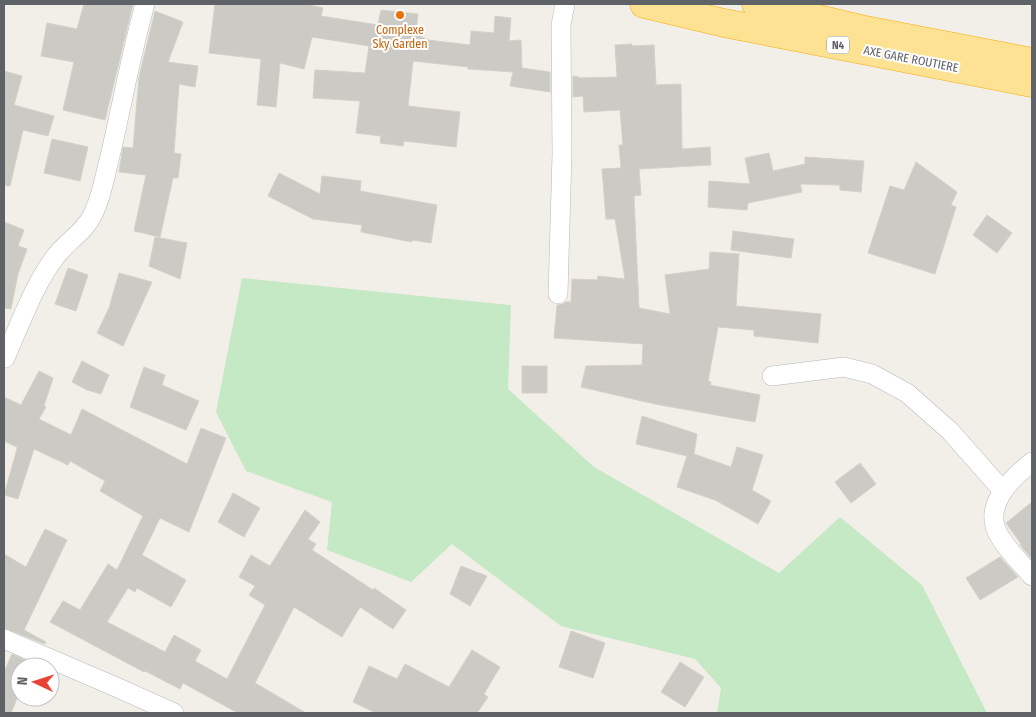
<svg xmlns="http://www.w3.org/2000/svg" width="1036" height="717" font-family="'Fira Sans Condensed',sans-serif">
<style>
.green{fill:#c5e8c5}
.building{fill:#cccac5;stroke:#d6d1c6}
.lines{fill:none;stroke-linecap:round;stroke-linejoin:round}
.street-casing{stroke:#b5b8bc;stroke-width:20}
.highway-casing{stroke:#f9ab00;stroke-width:29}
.street{stroke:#fff;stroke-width:19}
.highway{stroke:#fde293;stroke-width:28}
.food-dot{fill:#e8710a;stroke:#fff;stroke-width:2}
.labels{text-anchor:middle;stroke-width:4;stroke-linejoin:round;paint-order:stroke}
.shield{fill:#fff;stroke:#8f9295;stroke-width:1}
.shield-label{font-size:11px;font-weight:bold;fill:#5f6368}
.food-label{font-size:12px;fill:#c56008;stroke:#fff}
.street-label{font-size:12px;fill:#5f6368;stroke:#fff}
</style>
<rect width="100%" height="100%" fill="#f1efe8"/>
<path class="green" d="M 242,278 L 511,305 L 508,389 L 594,467 L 779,573 L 840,517 L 922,585 L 987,713 L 717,713 L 721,688 L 695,659 L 561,626 L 452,544 L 411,582 L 327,550 L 332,502 L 246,471 L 216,412 Z"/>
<g class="building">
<path d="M 84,4 L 133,4 L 105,120 L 63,110 L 74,62 L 41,56 L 47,23 L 77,29 Z"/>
<path d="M 215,4 L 305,4 L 323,8 L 321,16 L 378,25 L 381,10 L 418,14 L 416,34 L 428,40 L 470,45 L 471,31 L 494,33 L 495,16 L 511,18 L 509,41 L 521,40 L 522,68 L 550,72 L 550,92 L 510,86 L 513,72 L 468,69 L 468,67 L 413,61 L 408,106 L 460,112 L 456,147 L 404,141 L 403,146 L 380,143 L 381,136 L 356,133 L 360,101 L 313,98 L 315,70 L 365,73 L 369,46 L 312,37 L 304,69 L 280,63 L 276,107 L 257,105 L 261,59 L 209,53 Z"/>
<path d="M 155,11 L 183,22 L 168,62 L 198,66 L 195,87 L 179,84 L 174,153 L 181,154 L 178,178 L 173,178 L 160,237 L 134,231 L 146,175 L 119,172 L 123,147 L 133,148 L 139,77 Z"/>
<path d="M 632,44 L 632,46 L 654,45 L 656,85 L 681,84 L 682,149 L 710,147 L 711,165 L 639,169 L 641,195 L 634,196 L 639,308 L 670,314 L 665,275 L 709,269 L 710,252 L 739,254 L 736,306 L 821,314 L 818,343 L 754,336 L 754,330 L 718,327 L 708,381 L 711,382 L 710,385 L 760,395 L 755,422 L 655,404 L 581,387 L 586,366 L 642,365 L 643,344 L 554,338 L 557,305 L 563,304 L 566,302 L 571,302 L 572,279 L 597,280 L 598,276 L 625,279 L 615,219 L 606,219 L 602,169 L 621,168 L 619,145 L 623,145 L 620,110 L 584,112 L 583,96 L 573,97 L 573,76 L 579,77 L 579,78 L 617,77 L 615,45 Z"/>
<path d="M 4,71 L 22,76 L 14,105 L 54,116 L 48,136 L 23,130 L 10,186 L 4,185 Z"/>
<path d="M 52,139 L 88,147 L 80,181 L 44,173 Z"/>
<path d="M 769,153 L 773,171 L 805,164 L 805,157 L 864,161 L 861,192 L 840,190 L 840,185 L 800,184 L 802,192 L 748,203 L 747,210 L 708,207 L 709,181 L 750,184 L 745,158 Z"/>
<path d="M 916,162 L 957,192 L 951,205 L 956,207 L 935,274 L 868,253 L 890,186 L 904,190 Z"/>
<path d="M 279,173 L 320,194 L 322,176 L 361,181 L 360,191 L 437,205 L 431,243 L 412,240 L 412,242 L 361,232 L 362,225 L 313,219 L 268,196 Z"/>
<path d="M 987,215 L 1012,233 L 997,253 L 973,235 Z"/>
<path d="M 4,222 L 24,230 L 18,246 L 27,249 L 18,274 L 11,309 L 4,308 Z"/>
<path d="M 733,231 L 794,239 L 791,258 L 731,250 Z"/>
<path d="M 155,237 L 187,243 L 180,279 L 149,266 Z"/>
<path d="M 68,268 L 88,275 L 76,311 L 55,304 Z"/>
<path d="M 119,273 L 152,282 L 123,346 L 97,333 L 109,308 Z"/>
<path d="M 82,361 L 109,375 L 101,394 L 87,390 L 72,382 Z"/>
<rect x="522" y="366" width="25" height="27"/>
<path d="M 144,367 L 165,375 L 162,385 L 199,401 L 186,430 L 130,407 Z"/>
<path d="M 39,371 L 53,378 L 44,406 L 46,407 L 39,419 L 71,435 L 82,409 L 187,464 L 201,428 L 226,438 L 189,532 L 160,518 L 142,555 L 186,580 L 171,607 L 137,588 L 135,592 L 128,588 L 107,622 L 165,652 L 174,635 L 201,650 L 195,661 L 227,679 L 265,605 L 249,595 L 255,586 L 239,577 L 251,555 L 270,566 L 305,510 L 320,522 L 308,539 L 316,544 L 312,550 L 373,590 L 374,588 L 406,610 L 393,629 L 360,607 L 342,637 L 294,607 L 255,683 L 306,713 L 238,713 L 183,683 L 180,689 L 145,671 L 144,672 L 50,622 L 63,601 L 80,610 L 108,564 L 117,570 L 143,516 L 100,491 L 105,481 L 70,461 L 68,465 L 34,449 L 18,499 L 4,495 L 17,449 L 17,447 L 4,441 L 4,397 L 21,405 Z"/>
<path d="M 642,416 L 697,434 L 694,454 L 731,467 L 737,447 L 763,455 L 752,490 L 771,501 L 758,524 L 715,500 L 677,487 L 687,456 L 636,444 Z"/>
<path d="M 860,463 L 876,484 L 851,503 L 835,482 Z"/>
<path d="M 233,493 L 260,508 L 244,537 L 218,522 Z"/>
<path d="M 1032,502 L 1032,559 L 1020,545 L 1021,544 L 1006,523 Z"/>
<path d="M 45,529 L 67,540 L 24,630 L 46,642 L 45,644 L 4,628 L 4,554 L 26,567 Z"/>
<path d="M 1000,557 L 1018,577 L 980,600 L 966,578 Z"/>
<path d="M 461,566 L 487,576 L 470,606 L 450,594 Z"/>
<path d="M 571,631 L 605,643 L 593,678 L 559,667 Z"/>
<path d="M 472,650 L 500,667 L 484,694 L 488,697 L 477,713 L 376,713 L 353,702 L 369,666 L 397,679 L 405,664 L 449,687 Z"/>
<path d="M 12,654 L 36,665 L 36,667 L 20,667 L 20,691 L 11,713 L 4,713 L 4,672 Z"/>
<path d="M 680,662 L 704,677 L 685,707 L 661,692 Z"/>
</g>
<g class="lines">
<g class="street-casing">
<g id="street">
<path d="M 558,294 L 562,154 L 561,25 L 565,4"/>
<path d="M 5,358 C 19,327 35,282 56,256 C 67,241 85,232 93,214 C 102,196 105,175 110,156 C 122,105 131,54 145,4"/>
<path d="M 772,376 L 844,367 L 872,374 L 907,393 L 950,431 L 1003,491"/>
<path d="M 1032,462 C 1014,476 988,500 995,526 C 999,542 1022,564 1032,576"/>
<path d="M 4,639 L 116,687 L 174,713"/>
</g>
</g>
<g class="highway-casing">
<g id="highway">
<path d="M 644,4 L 724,23 L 1032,83"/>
<path d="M 756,4 L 865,30 L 1032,62"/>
</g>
</g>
<use href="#street" class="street"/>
<use href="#highway" class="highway"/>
</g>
<circle class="food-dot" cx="400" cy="15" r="5"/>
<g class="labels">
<rect class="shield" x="827" y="36.5" width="22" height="17" rx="4"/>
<g class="shield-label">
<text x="838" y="49">N4</text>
</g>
<g class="food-label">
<text x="400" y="34">Complexe<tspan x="400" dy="14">Sky Garden</tspan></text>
</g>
<g class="street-label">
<text transform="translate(911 59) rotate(11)" y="4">AXE GARE ROUTIERE</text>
</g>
</g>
<rect width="1036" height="717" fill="none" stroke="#5f6368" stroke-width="10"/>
<g transform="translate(35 682) rotate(274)"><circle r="24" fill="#ffffff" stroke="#bfc1c3"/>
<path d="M0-4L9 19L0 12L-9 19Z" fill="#ea4335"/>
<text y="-8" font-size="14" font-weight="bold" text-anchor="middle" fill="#5f6368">N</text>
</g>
</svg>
